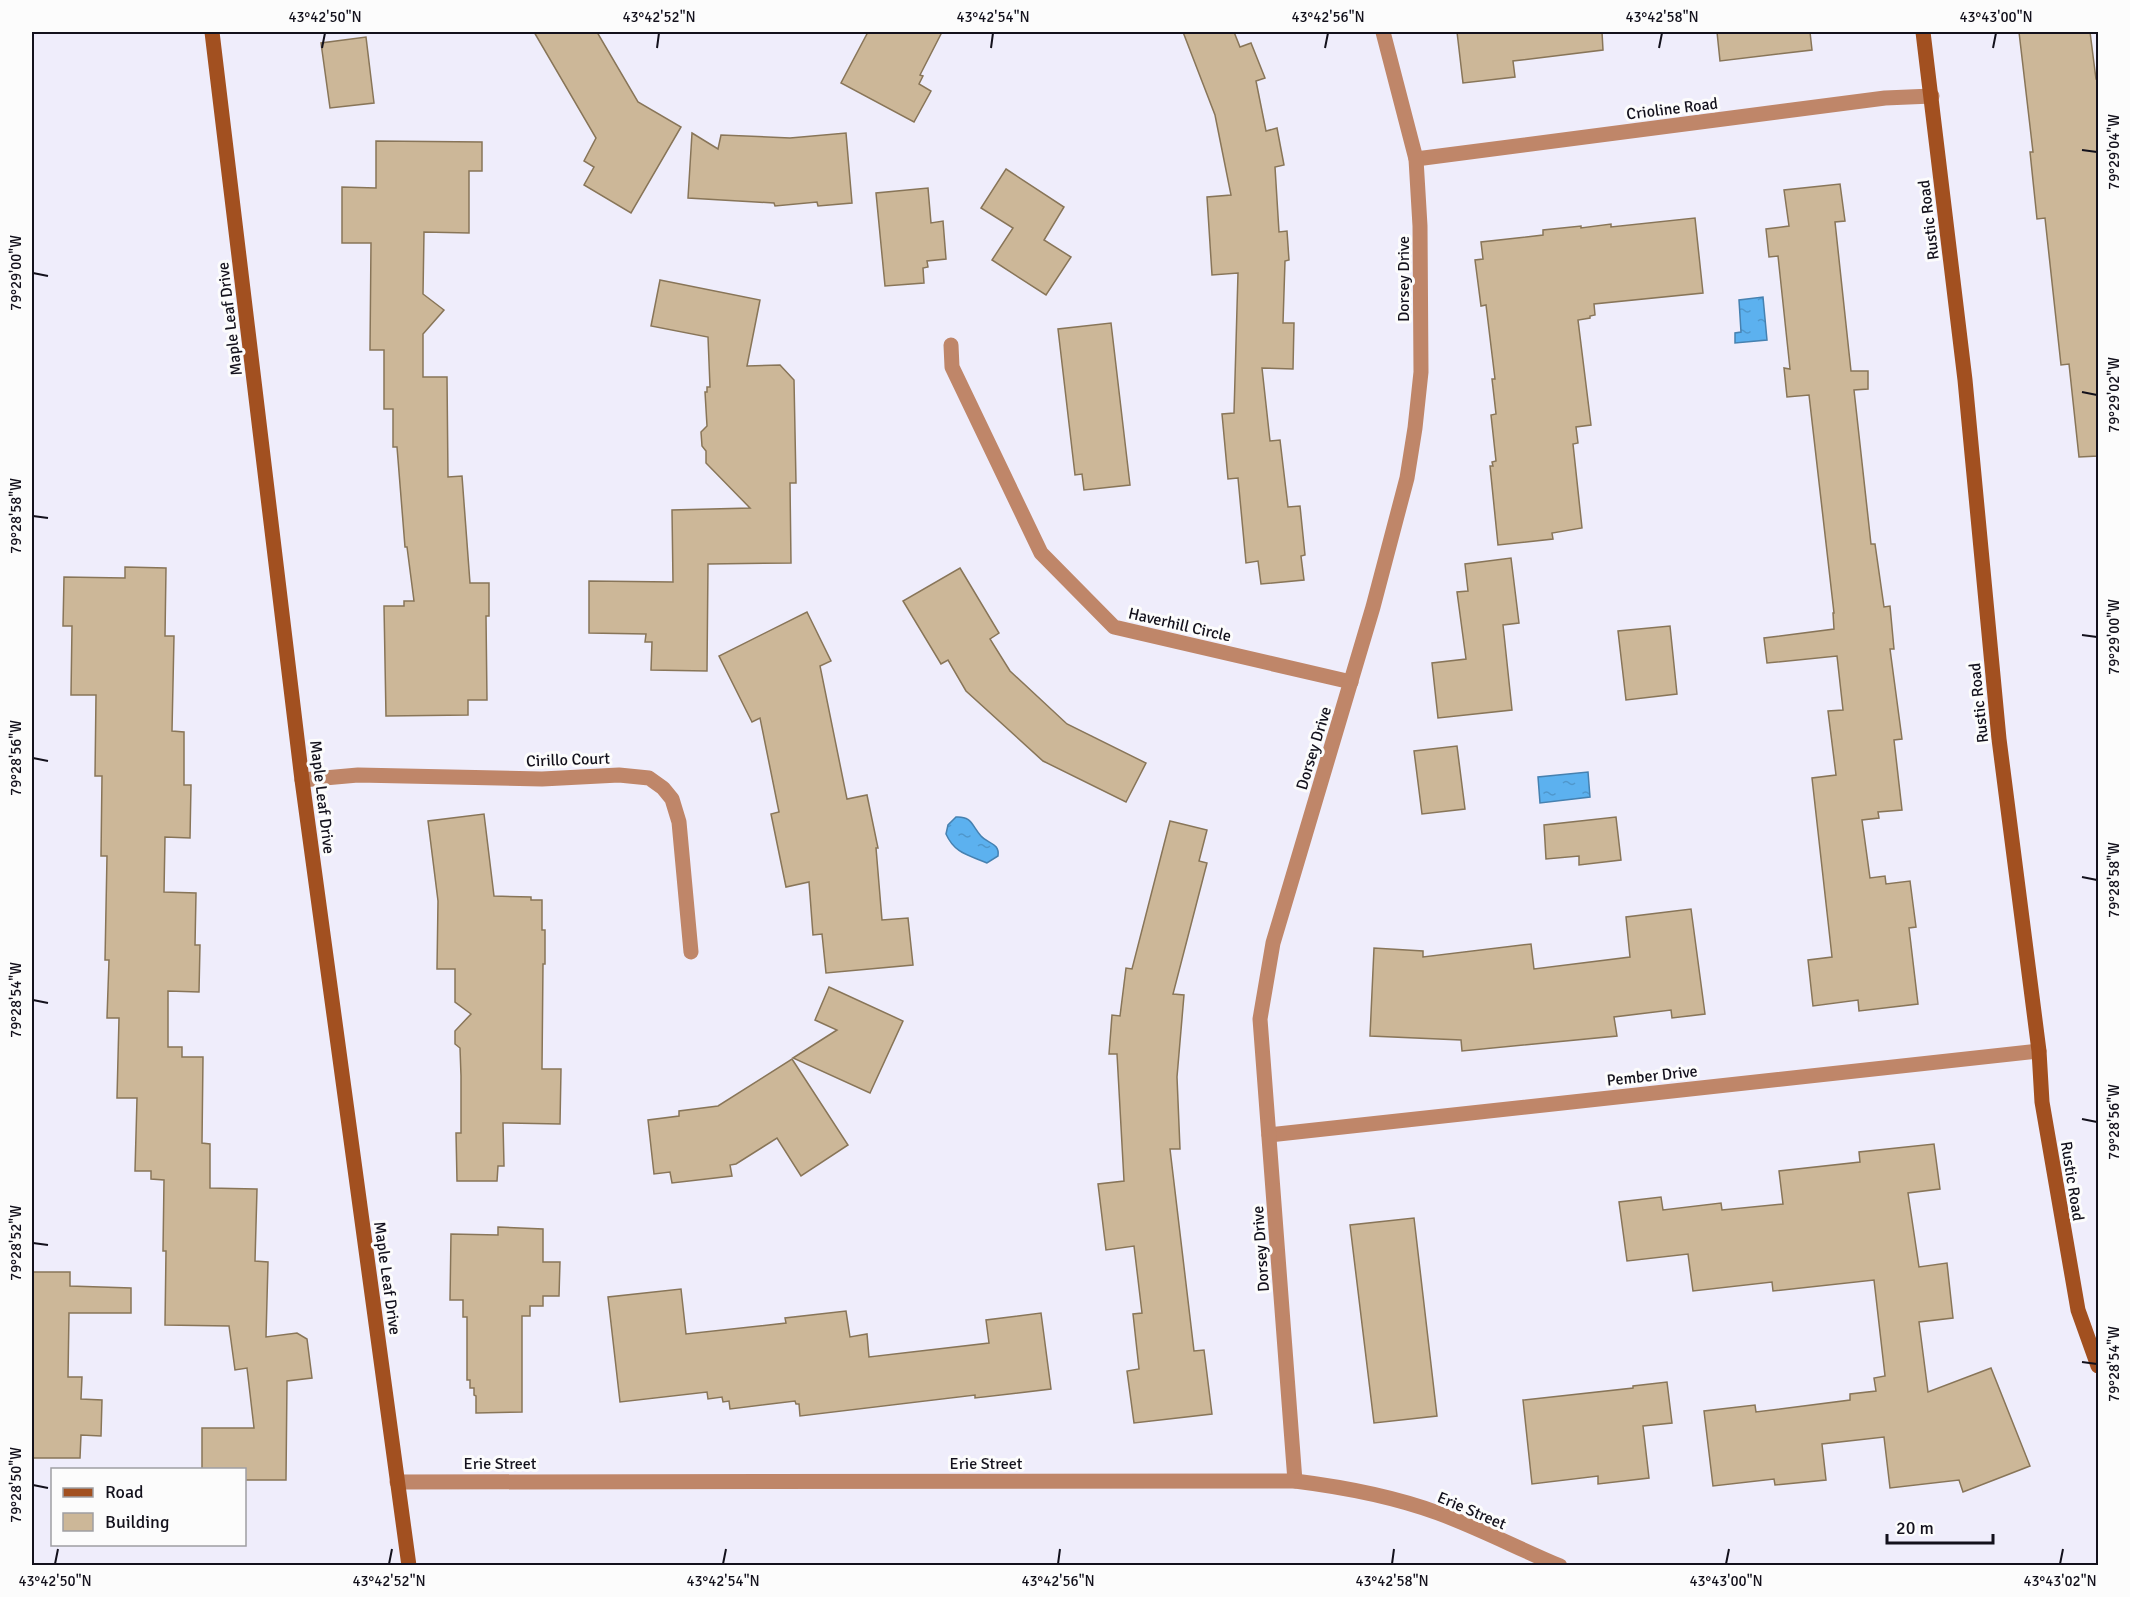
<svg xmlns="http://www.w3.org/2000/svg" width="2130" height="1597" font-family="Signika,sans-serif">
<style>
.water{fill:url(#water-ripples);stroke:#4681b0;stroke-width:1.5}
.building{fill:#ccb798;stroke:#887558;stroke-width:1.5}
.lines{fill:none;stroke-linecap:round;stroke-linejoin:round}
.street{stroke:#bf8669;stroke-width:15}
.secondary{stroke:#a25020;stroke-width:15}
.ticks{fill:none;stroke:#13111c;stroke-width:2}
.labels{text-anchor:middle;stroke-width:6;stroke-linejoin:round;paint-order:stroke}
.street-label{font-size:16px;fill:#13111c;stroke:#fcfcfc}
.neatline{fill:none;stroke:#13111c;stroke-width:2}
.ticks-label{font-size:15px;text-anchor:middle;fill:#13111c}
</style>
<defs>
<pattern id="water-ripples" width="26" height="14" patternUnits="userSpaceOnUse" patternTransform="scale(1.5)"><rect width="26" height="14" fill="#5cb1ef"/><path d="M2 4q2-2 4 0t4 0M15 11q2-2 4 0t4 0" fill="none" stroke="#4f97cc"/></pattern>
</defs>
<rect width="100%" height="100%" fill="#efedfb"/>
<g class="water">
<path d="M 1763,297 L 1767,340 L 1735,343 L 1735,333 L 1741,332 L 1739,300 Z"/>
<path d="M 1588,772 L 1590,797 L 1540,803 L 1538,777 Z"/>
<path d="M 956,817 C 972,816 972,826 981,836 C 988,844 1000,843 998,856 L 987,863 C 969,855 955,854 946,834 L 948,825 Z"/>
</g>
<g class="building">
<path d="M 534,32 L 597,32 L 638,102 L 681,127 L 631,213 L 584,185 L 594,167 L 584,161 L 596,138 Z"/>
<path d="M 868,32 L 942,32 L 920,75 L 923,76 L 919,84 L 931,91 L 914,122 L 841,83 Z"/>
<path d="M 1183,32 L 1234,32 L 1240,47 L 1251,43 L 1265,78 L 1256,81 L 1266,131 L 1277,128 L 1284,165 L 1275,167 L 1279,232 L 1287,231 L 1289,260 L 1285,261 L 1283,323 L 1294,323 L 1293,369 L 1262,368 L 1270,441 L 1280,440 L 1288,507 L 1300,506 L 1305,555 L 1301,556 L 1304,580 L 1261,584 L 1258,561 L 1246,563 L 1238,478 L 1228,479 L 1222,414 L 1234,413 L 1238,273 L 1212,275 L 1207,197 L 1231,195 L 1215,115 Z"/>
<path d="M 1457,32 L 1602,32 L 1603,50 L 1513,61 L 1515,77 L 1463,83 Z"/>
<path d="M 1717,32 L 1810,32 L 1812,50 L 1720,61 Z"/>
<path d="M 2019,32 L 2090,32 L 2096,79 L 2098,79 L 2098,456 L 2079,457 L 2069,364 L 2061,365 L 2045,218 L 2037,219 L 2030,152 L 2033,152 Z"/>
<path d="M 366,37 L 374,103 L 330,108 L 321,43 Z"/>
<path d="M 692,133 L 718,149 L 721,135 L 790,138 L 846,133 L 852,203 L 818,206 L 817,202 L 775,206 L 774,203 L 688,198 Z"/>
<path d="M 376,141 L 482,142 L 482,171 L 469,171 L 469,233 L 424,232 L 423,294 L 444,310 L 423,334 L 423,377 L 447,377 L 448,477 L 462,476 L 470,583 L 489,583 L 489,616 L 486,616 L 487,700 L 468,700 L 468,715 L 386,716 L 384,606 L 404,606 L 404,601 L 414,601 L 407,547 L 405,547 L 397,447 L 393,447 L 393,409 L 384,409 L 384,350 L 370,350 L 371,243 L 342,243 L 342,187 L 376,188 Z"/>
<path d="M 1006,169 L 1064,207 L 1044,240 L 1071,257 L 1046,295 L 992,260 L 1013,228 L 981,208 Z"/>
<path d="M 1840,184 L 1845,221 L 1835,222 L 1851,371 L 1868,371 L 1868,389 L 1854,390 L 1871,544 L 1875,544 L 1884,607 L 1890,606 L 1894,649 L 1890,649 L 1902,739 L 1894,740 L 1902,810 L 1878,812 L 1879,818 L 1862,820 L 1870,878 L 1885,876 L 1886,884 L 1910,881 L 1916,927 L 1909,928 L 1918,1004 L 1859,1011 L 1858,1000 L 1813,1006 L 1808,960 L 1832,957 L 1812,778 L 1836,775 L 1828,711 L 1843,710 L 1837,656 L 1767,663 L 1764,638 L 1834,629 L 1833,613 L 1834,613 L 1809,395 L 1787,397 L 1784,368 L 1790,369 L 1778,256 L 1769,257 L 1766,229 L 1789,226 L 1784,190 Z"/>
<path d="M 928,188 L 931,223 L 943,221 L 946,259 L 927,261 L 928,267 L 923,268 L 924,283 L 885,286 L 876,193 Z"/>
<path d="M 1695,218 L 1703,293 L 1594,304 L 1595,315 L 1590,316 L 1590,318 L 1578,320 L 1591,425 L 1576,427 L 1578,443 L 1573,444 L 1582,528 L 1552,533 L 1553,539 L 1498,545 L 1490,466 L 1493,466 L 1492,462 L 1496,461 L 1491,415 L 1496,414 L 1492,379 L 1495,379 L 1486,305 L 1481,306 L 1475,260 L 1483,259 L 1481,242 L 1543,235 L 1543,230 L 1581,226 L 1581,228 L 1611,224 L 1611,227 Z"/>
<path d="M 660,280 L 760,300 L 747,366 L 780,365 L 794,380 L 796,483 L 790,483 L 791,563 L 708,564 L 707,671 L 651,670 L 652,642 L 645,642 L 646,634 L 589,633 L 589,581 L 673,582 L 672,510 L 750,508 L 706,463 L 706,451 L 702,446 L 701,432 L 707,426 L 705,392 L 707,392 L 707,387 L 710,387 L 708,337 L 651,326 Z"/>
<path d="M 1111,323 L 1130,485 L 1084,490 L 1082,474 L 1075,475 L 1058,329 Z"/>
<path d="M 1511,558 L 1519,623 L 1503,625 L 1512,710 L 1438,718 L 1432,663 L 1466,659 L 1457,592 L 1468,591 L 1465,564 Z"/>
<path d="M 125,567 L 166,568 L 165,636 L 174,636 L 172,731 L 184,732 L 184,785 L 191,785 L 190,838 L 165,837 L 164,892 L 196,893 L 195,945 L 200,945 L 199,992 L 168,991 L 168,1047 L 182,1047 L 182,1057 L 203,1057 L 202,1143 L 210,1144 L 210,1188 L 257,1189 L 255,1261 L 268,1262 L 266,1337 L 297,1333 L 307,1339 L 312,1378 L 287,1381 L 286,1480 L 244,1480 L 244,1470 L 202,1470 L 202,1428 L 254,1428 L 247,1368 L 235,1370 L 229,1326 L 165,1325 L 166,1251 L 163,1251 L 164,1180 L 151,1179 L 151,1171 L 135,1171 L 137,1098 L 117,1098 L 119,1018 L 107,1018 L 109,960 L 105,960 L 107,856 L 101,856 L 102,776 L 95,776 L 96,695 L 71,695 L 72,626 L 63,626 L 64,577 L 125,578 Z"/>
<path d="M 960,568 L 999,633 L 990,639 L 1010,671 L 1067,724 L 1146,763 L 1126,802 L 1043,761 L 966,691 L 948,660 L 941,664 L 903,601 Z"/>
<path d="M 807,612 L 831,661 L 820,666 L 847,799 L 867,795 L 878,848 L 876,848 L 882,920 L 908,918 L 913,965 L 826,973 L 822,934 L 813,935 L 809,882 L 786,887 L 771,814 L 779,812 L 760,718 L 752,722 L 719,656 Z"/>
<path d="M 1670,626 L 1677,694 L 1626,700 L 1618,631 Z"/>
<path d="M 1457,746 L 1465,809 L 1422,814 L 1414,751 Z"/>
<path d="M 484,814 L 494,896 L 531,897 L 531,900 L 542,900 L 542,930 L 545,930 L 545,964 L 543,964 L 542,1069 L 561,1069 L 560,1124 L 503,1123 L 504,1166 L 498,1166 L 497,1181 L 457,1181 L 456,1133 L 461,1133 L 461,1076 L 460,1048 L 455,1044 L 455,1031 L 471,1014 L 455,1002 L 455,969 L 437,969 L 438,901 L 428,821 Z"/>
<path d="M 1616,817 L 1621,860 L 1579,865 L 1579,856 L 1546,859 L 1544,825 Z"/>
<path d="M 1170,821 L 1207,830 L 1199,861 L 1207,863 L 1173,994 L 1184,995 L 1177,1077 L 1180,1149 L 1170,1149 L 1194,1351 L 1204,1350 L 1212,1414 L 1134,1423 L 1127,1371 L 1139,1369 L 1133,1314 L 1142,1313 L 1134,1246 L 1106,1250 L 1098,1184 L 1124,1181 L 1117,1054 L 1109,1054 L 1112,1015 L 1120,1016 L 1126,968 L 1132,969 Z"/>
<path d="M 1691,909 L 1705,1014 L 1672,1018 L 1671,1010 L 1614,1017 L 1617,1036 L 1462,1051 L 1461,1040 L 1370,1036 L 1374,948 L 1423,951 L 1423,957 L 1531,944 L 1534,969 L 1630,957 L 1626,917 Z"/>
<path d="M 829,987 L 903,1021 L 870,1093 L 793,1058 L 837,1030 L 815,1020 Z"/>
<path d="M 792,1059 L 848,1145 L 801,1176 L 777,1138 L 736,1164 L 730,1165 L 732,1176 L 672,1183 L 670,1172 L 654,1174 L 648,1120 L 679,1116 L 679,1111 L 718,1106 Z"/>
<path d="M 1934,1144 L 1940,1189 L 1908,1193 L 1919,1267 L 1947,1263 L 1953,1318 L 1919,1322 L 1928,1392 L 1991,1368 L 2030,1466 L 1963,1492 L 1959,1480 L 1890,1488 L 1884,1437 L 1822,1444 L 1826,1480 L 1775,1485 L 1774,1479 L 1713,1486 L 1704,1411 L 1755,1405 L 1756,1412 L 1850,1400 L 1850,1394 L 1876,1391 L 1874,1378 L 1885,1376 L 1874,1280 L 1773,1291 L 1772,1282 L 1693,1291 L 1688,1254 L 1627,1261 L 1619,1202 L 1661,1197 L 1663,1210 L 1721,1203 L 1722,1210 L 1783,1204 L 1779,1171 L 1860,1162 L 1859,1152 Z"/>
<path d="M 1414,1218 L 1437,1416 L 1374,1423 L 1350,1225 Z"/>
<path d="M 498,1227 L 543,1229 L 543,1262 L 560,1262 L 559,1296 L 543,1296 L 543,1306 L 530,1306 L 530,1316 L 522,1316 L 522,1412 L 476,1413 L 476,1396 L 474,1395 L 474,1388 L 470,1388 L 470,1380 L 467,1380 L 467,1317 L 463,1317 L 463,1300 L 450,1300 L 451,1234 L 498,1235 Z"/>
<path d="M 32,1272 L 70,1272 L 70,1286 L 131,1288 L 131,1313 L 69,1313 L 68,1377 L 82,1377 L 81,1399 L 102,1400 L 101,1436 L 81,1435 L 80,1458 L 32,1458 Z"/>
<path d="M 681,1289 L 686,1334 L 786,1323 L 785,1318 L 846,1311 L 850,1337 L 867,1334 L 869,1357 L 989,1343 L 986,1320 L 1041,1313 L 1051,1389 L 975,1398 L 975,1395 L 800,1416 L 799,1404 L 796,1404 L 795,1401 L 730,1409 L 729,1401 L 723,1402 L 722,1397 L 708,1399 L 707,1392 L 620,1402 L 608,1297 Z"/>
<path d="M 1667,1382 L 1672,1423 L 1643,1426 L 1649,1478 L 1598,1484 L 1598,1476 L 1532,1484 L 1523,1400 L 1633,1388 L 1633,1386 Z"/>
</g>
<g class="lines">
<g class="street">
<path d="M 1416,159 L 1885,98 L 1932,96"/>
<path d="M 951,345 L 952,367 L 1041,553 L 1114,627 L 1351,682"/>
<path d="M 302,780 L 358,775 L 542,779 L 619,775 L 649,778 L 663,788 L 672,799 L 679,822 L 691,952"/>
<path d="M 1269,1135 L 2039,1051"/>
<path d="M 1295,1481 L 1260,1019 L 1273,943 L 1373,607 L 1407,478 L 1415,428 L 1421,372 L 1420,226 L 1416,159 L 1383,32"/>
<path d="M 397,1482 L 1295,1481 C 1343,1487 1392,1496 1438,1513 C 1479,1528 1519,1549 1560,1566"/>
</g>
<g class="secondary">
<path d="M 212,32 L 302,780 L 409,1566"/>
<path d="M 1923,32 L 1965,380 L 1999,739 L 2039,1051 L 2042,1102 L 2078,1310 L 2098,1366"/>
</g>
</g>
<path class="ticks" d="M 322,48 L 325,33M 657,48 L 659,33M 991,48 L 993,33M 1325,48 L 1328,33M 1659,48 L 1662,33M 1993,48 L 1996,33M 2082,150 L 2097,152M 33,273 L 48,276M 2082,392 L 2097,395M 33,516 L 48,518M 2082,635 L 2097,637M 33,758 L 48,761M 2082,877 L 2097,880M 33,1000 L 48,1003M 2082,1119 L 2097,1122M 33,1243 L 48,1245M 2082,1362 L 2097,1364M 33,1485 L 48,1488M 55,1564 L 58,1549M 389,1564 L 392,1549M 723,1564 L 726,1549M 1058,1564 L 1060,1549M 1392,1564 L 1394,1549M 1726,1564 L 1729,1549M 2060,1564 L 2063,1549"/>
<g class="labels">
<g class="street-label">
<text transform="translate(1672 108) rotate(-7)" y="6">Crioline Road</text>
<text transform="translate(1928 220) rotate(-97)" y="6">Rustic Road</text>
<text transform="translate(1403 279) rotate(-90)" y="6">Dorsey Drive</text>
<text transform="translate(229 319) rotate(-97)" y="6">Maple Leaf Drive</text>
<text transform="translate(1180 624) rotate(13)" y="6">Haverhill Circle</text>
<text transform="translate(1978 703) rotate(-96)" y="6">Rustic Road</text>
<text transform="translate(1313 748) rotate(-73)" y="6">Dorsey Drive</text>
<text transform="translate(568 759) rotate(-2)" y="6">Cirillo Court</text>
<text transform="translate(323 797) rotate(83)" y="6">Maple Leaf Drive</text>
<text transform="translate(1652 1075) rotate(-6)" y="6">Pember Drive</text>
<text transform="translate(2073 1181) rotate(81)" y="6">Rustic Road</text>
<text transform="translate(1260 1249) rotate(-94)" y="6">Dorsey Drive</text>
<text transform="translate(388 1278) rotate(82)" y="6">Maple Leaf Drive</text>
<text x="500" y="1469">Erie Street</text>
<text x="986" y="1469">Erie Street</text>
<text transform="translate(1472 1510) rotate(23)" y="6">Erie Street</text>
</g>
</g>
<rect width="2130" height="1597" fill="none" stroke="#fcfcfc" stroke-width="66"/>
<rect x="51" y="1468" width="195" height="78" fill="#fcfcfc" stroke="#9f9ea2" stroke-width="1.5"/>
<rect x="63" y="1488" width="30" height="9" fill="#a25020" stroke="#9f9ea2" stroke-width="1.5"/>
<text x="105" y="1498" font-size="18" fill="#13111c">Road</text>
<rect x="63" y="1513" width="30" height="18" fill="#ccb798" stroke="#9f9ea2" stroke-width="1.5"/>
<text x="105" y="1528" font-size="18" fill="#13111c">Building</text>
<path d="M1887 1534v9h106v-9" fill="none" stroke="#13111c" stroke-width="3"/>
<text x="1896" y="1534" font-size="18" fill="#13111c" stroke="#fcfcfc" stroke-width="4.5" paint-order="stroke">20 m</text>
<rect x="33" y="33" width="2064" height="1531" class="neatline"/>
<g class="ticks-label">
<text x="325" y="22">43°42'50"N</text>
<text x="659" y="22">43°42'52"N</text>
<text x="993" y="22">43°42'54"N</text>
<text x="1328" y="22">43°42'56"N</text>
<text x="1662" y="22">43°42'58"N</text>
<text x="1996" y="22">43°43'00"N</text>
<text transform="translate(2114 152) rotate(-90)" y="5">79°29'04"W</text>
<text transform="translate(16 273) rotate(-90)" y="5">79°29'00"W</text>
<text transform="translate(2114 395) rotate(-90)" y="5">79°29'02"W</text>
<text transform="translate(16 516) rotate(-90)" y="5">79°28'58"W</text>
<text transform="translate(2114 637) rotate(-90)" y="5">79°29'00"W</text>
<text transform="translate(16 758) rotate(-90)" y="5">79°28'56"W</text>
<text transform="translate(2114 880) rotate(-90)" y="5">79°28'58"W</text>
<text transform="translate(16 1000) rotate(-90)" y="5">79°28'54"W</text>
<text transform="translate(2114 1122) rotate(-90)" y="5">79°28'56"W</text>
<text transform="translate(16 1243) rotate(-90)" y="5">79°28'52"W</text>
<text transform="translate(2114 1364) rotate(-90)" y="5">79°28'54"W</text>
<text transform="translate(16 1485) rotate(-90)" y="5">79°28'50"W</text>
<text x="55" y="1586">43°42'50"N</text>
<text x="389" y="1586">43°42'52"N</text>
<text x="723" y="1586">43°42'54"N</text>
<text x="1058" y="1586">43°42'56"N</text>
<text x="1392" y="1586">43°42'58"N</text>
<text x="1726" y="1586">43°43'00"N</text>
<text x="2060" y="1586">43°43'02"N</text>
</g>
</svg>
